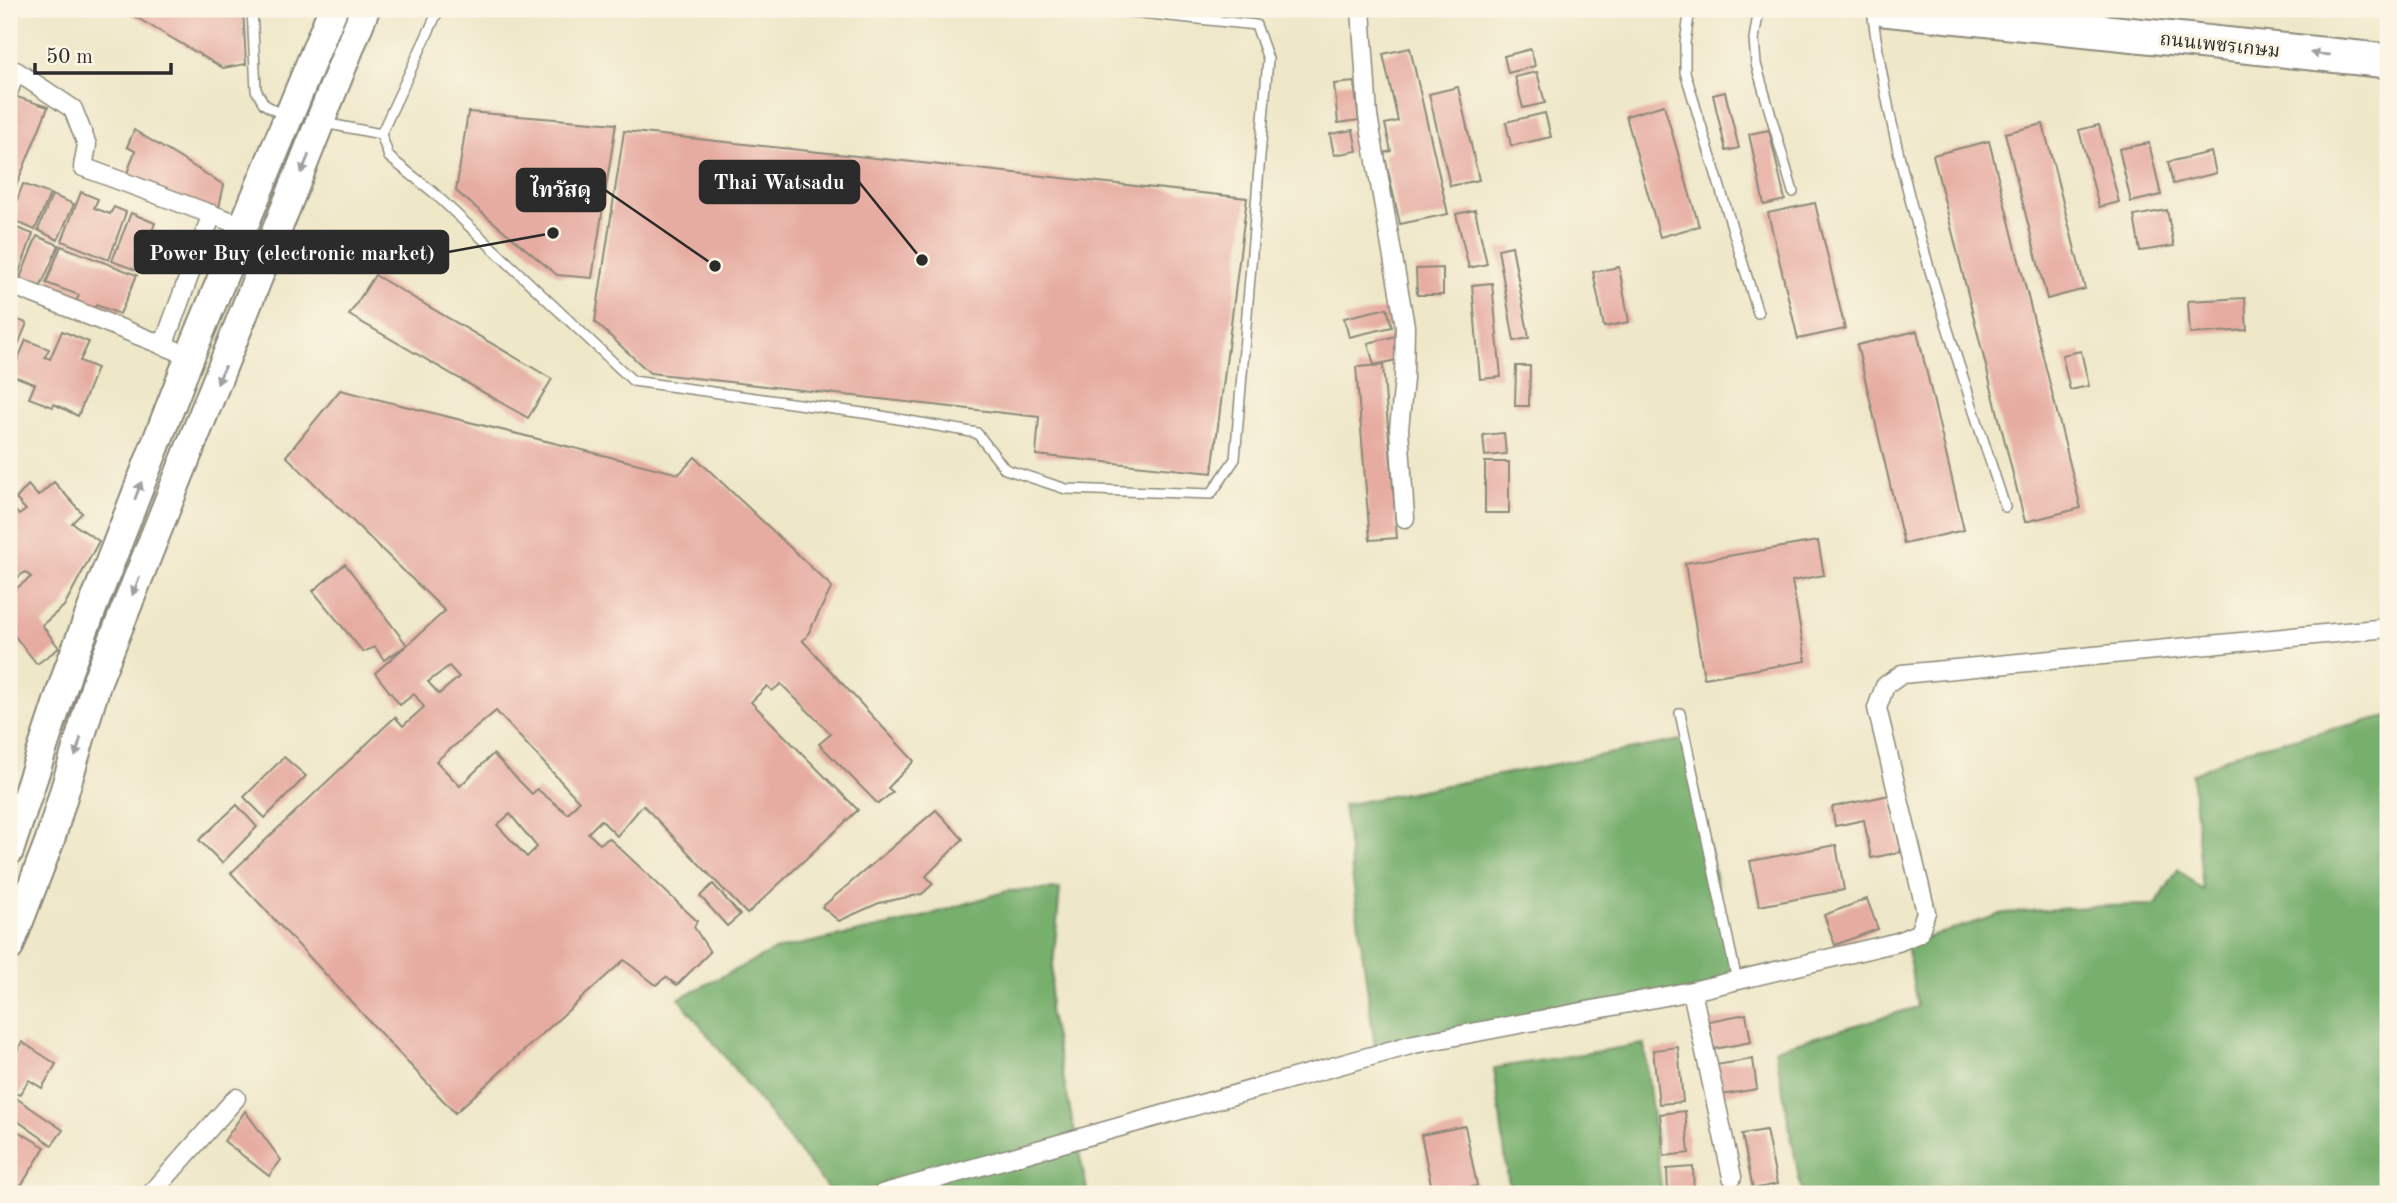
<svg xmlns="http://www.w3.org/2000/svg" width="2397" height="1203" font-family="'Old Standard TT','Noto Serif Thai',serif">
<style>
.forest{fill:#77af6d;stroke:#516d4c;stroke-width:2}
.building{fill:#e6aca1;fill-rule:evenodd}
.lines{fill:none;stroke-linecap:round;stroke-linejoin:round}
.lane-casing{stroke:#8c897a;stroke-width:12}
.street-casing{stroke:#8c897a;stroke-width:21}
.primary-casing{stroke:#8c897a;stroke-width:32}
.highway-casing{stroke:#8c897a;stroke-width:37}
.lane{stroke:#fff;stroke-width:9}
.street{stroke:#fff;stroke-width:18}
.primary{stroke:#fff;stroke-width:28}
.highway{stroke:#fff;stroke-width:33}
.oneway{fill:#a0a0a0}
.labels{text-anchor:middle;stroke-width:6;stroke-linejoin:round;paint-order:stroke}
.street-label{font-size:19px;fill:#2b2b2b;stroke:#fcf5e5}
.leader{fill:none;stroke:#2b2b2b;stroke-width:2.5}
.callout-dot{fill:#2b2b2b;stroke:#fcf5e5;stroke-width:2.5}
.callout{fill:#2b2b2b;stroke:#2b2b2b;stroke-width:2.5}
.callout-label{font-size:21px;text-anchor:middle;font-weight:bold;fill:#fff}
</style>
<rect width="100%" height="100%" fill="#fcf5e5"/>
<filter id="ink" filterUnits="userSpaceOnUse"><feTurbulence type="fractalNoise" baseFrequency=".0143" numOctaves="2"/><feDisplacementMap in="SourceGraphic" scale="14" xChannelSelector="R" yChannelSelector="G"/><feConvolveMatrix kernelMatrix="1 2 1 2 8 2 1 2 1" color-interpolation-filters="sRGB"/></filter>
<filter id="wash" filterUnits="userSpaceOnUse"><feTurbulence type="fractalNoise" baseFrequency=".00686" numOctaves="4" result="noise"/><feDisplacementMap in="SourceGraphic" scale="28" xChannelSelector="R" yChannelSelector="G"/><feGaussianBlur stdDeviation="1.57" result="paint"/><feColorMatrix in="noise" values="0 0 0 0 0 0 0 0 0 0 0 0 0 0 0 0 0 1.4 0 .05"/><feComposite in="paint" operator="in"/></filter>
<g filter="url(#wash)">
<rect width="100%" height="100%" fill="#eee7c8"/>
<g class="forest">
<path d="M 2388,716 L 2388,1194 L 1802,1194 L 1775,1049 L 1917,1007 L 1907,944 L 2004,913 L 2102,906 L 2156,905 L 2178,869 L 2203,891 L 2192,774 L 2244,750 Z"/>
<path d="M 1686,739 L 1737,981 L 1376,1055 L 1343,805 Z"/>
<path d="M 1060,889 L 1049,1010 L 1088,1194 L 832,1194 L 679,998 L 775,950 L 906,922 L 1007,891 Z"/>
<path d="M 1644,1044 L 1662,1194 L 1510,1194 L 1494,1068 Z"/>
</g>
<g id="blocks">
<g class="building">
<path d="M 122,9 L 243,9 L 246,64 L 223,68 Z"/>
<path d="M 1410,48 L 1448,214 L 1400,224 L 1384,153 L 1391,151 L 1385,124 L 1398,121 L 1383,54 Z"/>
<path d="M 1531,49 L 1535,66 L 1508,73 L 1504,56 Z"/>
<path d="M 1537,72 L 1545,103 L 1523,108 L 1515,77 Z"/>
<path d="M 1354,82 L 1359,120 L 1338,123 L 1334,84 Z"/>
<path d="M 1458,87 L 1479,180 L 1450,186 L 1429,94 Z"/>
<path d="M 1725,92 L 1739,148 L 1726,151 L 1713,95 Z"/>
<path d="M 14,96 L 48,107 L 9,204 L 9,110 Z"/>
<path d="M 1664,105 L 1699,226 L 1660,237 L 1626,116 Z"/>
<path d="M 468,112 L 616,124 L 592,278 L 557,275 L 456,191 Z"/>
<path d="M 1545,113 L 1551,137 L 1511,146 L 1506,122 Z"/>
<path d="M 2043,124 L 2085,289 L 2047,299 L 2005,133 Z"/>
<path d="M 2099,125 L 2119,202 L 2099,207 L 2079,130 Z"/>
<path d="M 134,130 L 224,185 L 218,212 L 124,182 L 135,151 L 127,147 Z"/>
<path d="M 1353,130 L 1357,151 L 1334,155 L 1330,134 Z"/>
<path d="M 1769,130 L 1785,200 L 1764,205 L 1749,134 Z"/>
<path d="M 624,131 L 1247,198 L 1212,473 L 1036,455 L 1039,417 L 650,373 L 595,322 Z"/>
<path d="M 1989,141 L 2081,508 L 2025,522 L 1933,155 Z"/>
<path d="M 2149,143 L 2161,195 L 2131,202 L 2119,149 Z"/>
<path d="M 2211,152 L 2216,173 L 2173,184 L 2168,162 Z"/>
<path d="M 23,184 L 50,194 L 35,230 L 10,219 Z"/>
<path d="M 81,192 L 98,199 L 94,208 L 110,214 L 114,207 L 126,212 L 109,260 L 62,241 Z"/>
<path d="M 52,195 L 74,204 L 58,240 L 38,230 Z"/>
<path d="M 1815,203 L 1845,329 L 1798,339 L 1768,213 Z"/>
<path d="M 1475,210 L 1487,264 L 1469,268 L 1456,214 Z"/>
<path d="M 2167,210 L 2174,246 L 2140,251 L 2134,216 Z"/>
<path d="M 131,213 L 155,223 L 138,271 L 112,261 Z"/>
<path d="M 9,225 L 33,234 L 16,281 L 9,279 Z"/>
<path d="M 37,236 L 59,245 L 40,288 L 20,278 Z"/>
<path d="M 61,246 L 137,275 L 120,314 L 96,305 L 93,313 L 74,307 L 79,295 L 46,283 Z"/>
<path d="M 1512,246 L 1529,338 L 1514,341 L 1498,249 Z"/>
<path d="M 1619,267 L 1629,322 L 1604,327 L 1593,272 Z"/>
<path d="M 1443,268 L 1443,295 L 1417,295 L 1416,269 Z"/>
<path d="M 375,275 L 552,379 L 528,418 L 349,315 Z"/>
<path d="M 1492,283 L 1501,377 L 1480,379 L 1472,285 Z"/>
<path d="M 2245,298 L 2247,330 L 2190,334 L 2188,301 Z"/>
<path d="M 1387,308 L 1392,327 L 1349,337 L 1344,318 Z"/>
<path d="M 9,317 L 27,323 L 12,360 L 9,359 Z"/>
<path d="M 62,331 L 89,342 L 80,361 L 97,368 L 78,416 L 54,404 L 53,407 L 29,398 L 35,384 L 11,375 L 26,340 L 49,349 L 45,357 L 50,359 Z"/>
<path d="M 1917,331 L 1964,530 L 1904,544 L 1857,345 Z"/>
<path d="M 1396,336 L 1401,359 L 1374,365 L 1368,343 Z"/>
<path d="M 2081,351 L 2089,386 L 2070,390 L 2062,355 Z"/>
<path d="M 1383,365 L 1397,538 L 1370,540 L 1356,367 Z"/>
<path d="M 1516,366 L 1530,366 L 1529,406 L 1515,406 Z"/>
<path d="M 340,390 L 679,474 L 695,457 L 832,587 L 806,638 L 802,640 L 914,761 L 888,788 L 893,792 L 878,804 L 819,744 L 831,734 L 781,684 L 772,691 L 767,686 L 751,702 L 858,810 L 747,914 L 643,805 L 617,836 L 601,820 L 588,833 L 600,844 L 609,838 L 697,921 L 694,927 L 710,952 L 677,985 L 666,977 L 656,985 L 624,960 L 455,1113 L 231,873 L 395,717 L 403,726 L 424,707 L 414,694 L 400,705 L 375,673 L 407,645 L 384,660 L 375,647 L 363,652 L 313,591 L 345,564 L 407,645 L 445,611 L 286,456 ZM 449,666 L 459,677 L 439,694 L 428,682 ZM 496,711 L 579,801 L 568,814 L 537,789 L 532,794 L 493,754 L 460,786 L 436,761 ZM 510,814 L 537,847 L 527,857 L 497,825 Z"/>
<path d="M 1504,433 L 1506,454 L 1485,456 L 1483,435 Z"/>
<rect x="1485" y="462" width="24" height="51"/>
<path d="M 54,482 L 82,513 L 72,523 L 99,541 L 64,606 L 42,625 L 59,648 L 37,664 L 9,629 L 9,594 L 31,577 L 25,572 L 17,578 L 9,567 L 9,504 L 19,515 L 26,510 L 16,499 L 28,485 L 38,496 Z"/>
<path d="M 1818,541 L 1824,575 L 1792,581 L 1806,661 L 1704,678 L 1685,563 Z"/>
<path d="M 284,757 L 306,776 L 265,818 L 244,797 Z"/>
<path d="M 1890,795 L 1901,852 L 1871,858 L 1864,820 L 1835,826 L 1832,807 Z"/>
<path d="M 237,805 L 257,827 L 222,863 L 199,840 Z"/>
<path d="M 936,810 L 963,839 L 926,876 L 933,884 L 922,894 L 879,903 L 839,921 L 822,907 Z"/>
<path d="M 1836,845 L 1844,890 L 1759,906 L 1750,861 Z"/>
<path d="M 713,884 L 740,915 L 727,926 L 700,896 Z"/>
<path d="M 1867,899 L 1878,929 L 1835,945 L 1824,915 Z"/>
<path d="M 1746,1014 L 1751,1042 L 1714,1049 L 1709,1021 Z"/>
<path d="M 22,1042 L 56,1064 L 42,1088 L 29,1080 L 19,1095 L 9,1089 L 9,1065 Z"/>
<path d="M 1678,1047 L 1683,1102 L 1659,1104 L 1653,1050 Z"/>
<path d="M 1753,1059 L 1757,1089 L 1721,1095 L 1716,1065 Z"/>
<path d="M 16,1098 L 63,1130 L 52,1145 L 9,1115 L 9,1109 Z"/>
<path d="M 245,1111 L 281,1160 L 269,1176 L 224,1141 Z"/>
<path d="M 1685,1111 L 1689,1153 L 1664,1156 L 1660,1114 Z"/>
<path d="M 9,1126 L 45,1147 L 21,1186 L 9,1179 Z"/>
<path d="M 1465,1126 L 1477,1186 L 1433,1194 L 1421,1135 Z"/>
<path d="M 1766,1130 L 1777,1184 L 1753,1189 L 1742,1134 Z"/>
<path d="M 1693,1167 L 1694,1194 L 1668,1194 L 1667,1169 Z"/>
</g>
</g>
</g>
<g filter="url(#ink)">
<use href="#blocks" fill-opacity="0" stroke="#8c897a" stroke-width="2"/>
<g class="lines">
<g class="lane-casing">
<g id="lane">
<path d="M 252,9 L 256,90 L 264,104 L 284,116"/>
<path d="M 439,9 L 381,134 L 389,157 L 433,192 L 633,381 L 870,414 L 977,433 L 1005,469 L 1066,489 L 1211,494 L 1235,459 L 1268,59 L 1256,25 L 1103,9"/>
<path d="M 1690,9 L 1685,43 L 1685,72 L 1758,313"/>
<path d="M 1759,9 L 1754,39 L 1756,64 L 1793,192"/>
<path d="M 1872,10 C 1894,180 1953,345 2005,507"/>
<path d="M 324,123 L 381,134"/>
<path d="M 1680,713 L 1737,981"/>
</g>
</g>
<g class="street-casing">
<g id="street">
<path d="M 1361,9 L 1368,116 L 1405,326 L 1404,379 L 1399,429 L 1405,518"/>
<path d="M 9,90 L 16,71 L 73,109 L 87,145 L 83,167 L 243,226"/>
<path d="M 9,284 L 190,356"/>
<path d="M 163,346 L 212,214"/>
<path d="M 1692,991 L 1732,1177"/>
<path d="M 151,1194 L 236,1098"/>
<path d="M 882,1194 L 1414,1044 L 1692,991 L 1898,942 L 1919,933 L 1926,912 L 1877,708 L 1885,686 L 1902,674 L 2388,628"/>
</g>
</g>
<g class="primary-casing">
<g id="primary">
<path d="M 9,851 L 69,668 L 190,356 L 333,9"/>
<path d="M 9,947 L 50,840 L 97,681 L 365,9"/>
</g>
</g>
<g class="highway-casing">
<path id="highway" d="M 1884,9 L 2388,61"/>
</g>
<use href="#lane" class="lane"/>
<use href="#street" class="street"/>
<use href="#primary" class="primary"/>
<use href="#highway" class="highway"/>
</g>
<defs><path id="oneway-solid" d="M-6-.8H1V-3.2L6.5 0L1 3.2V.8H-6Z" transform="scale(1.75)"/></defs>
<g class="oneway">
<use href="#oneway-solid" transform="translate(2320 54) rotate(-174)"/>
<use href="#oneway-solid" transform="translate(305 164) rotate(112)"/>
<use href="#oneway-solid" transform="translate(221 375) rotate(112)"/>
<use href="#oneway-solid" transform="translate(138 491) rotate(-69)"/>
<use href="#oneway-solid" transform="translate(136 586) rotate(112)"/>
<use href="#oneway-solid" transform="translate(78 747) rotate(107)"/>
</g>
</g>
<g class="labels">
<g class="street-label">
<text transform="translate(2220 44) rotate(6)" y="7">ถนนเพชรเกษม</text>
</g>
</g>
<path class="leader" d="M922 260L859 182M715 266L605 190M553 233L448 252"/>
<g class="callout-dot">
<circle cx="922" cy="260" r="7"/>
<circle cx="715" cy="266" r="7"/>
<circle cx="553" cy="233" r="7"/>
</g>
<g class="callout">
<rect x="700" y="161" width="159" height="42" rx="7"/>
<rect x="517" y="169" width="88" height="42" rx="7"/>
<rect x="135" y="231" width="313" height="42" rx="7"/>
</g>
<g class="callout-label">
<text x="779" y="189">Thai Watsadu</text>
<text x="561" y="197">ไทวัสดุ</text>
<text x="292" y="260">Power Buy (electronic market)</text>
</g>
<rect width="2397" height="1203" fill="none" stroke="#fcf5e5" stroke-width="35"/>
<path d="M35 63v10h136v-10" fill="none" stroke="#2b2b2b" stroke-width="3.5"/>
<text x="46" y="63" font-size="21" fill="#2b2b2b" stroke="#fcf5e5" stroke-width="5" paint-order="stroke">50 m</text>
</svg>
